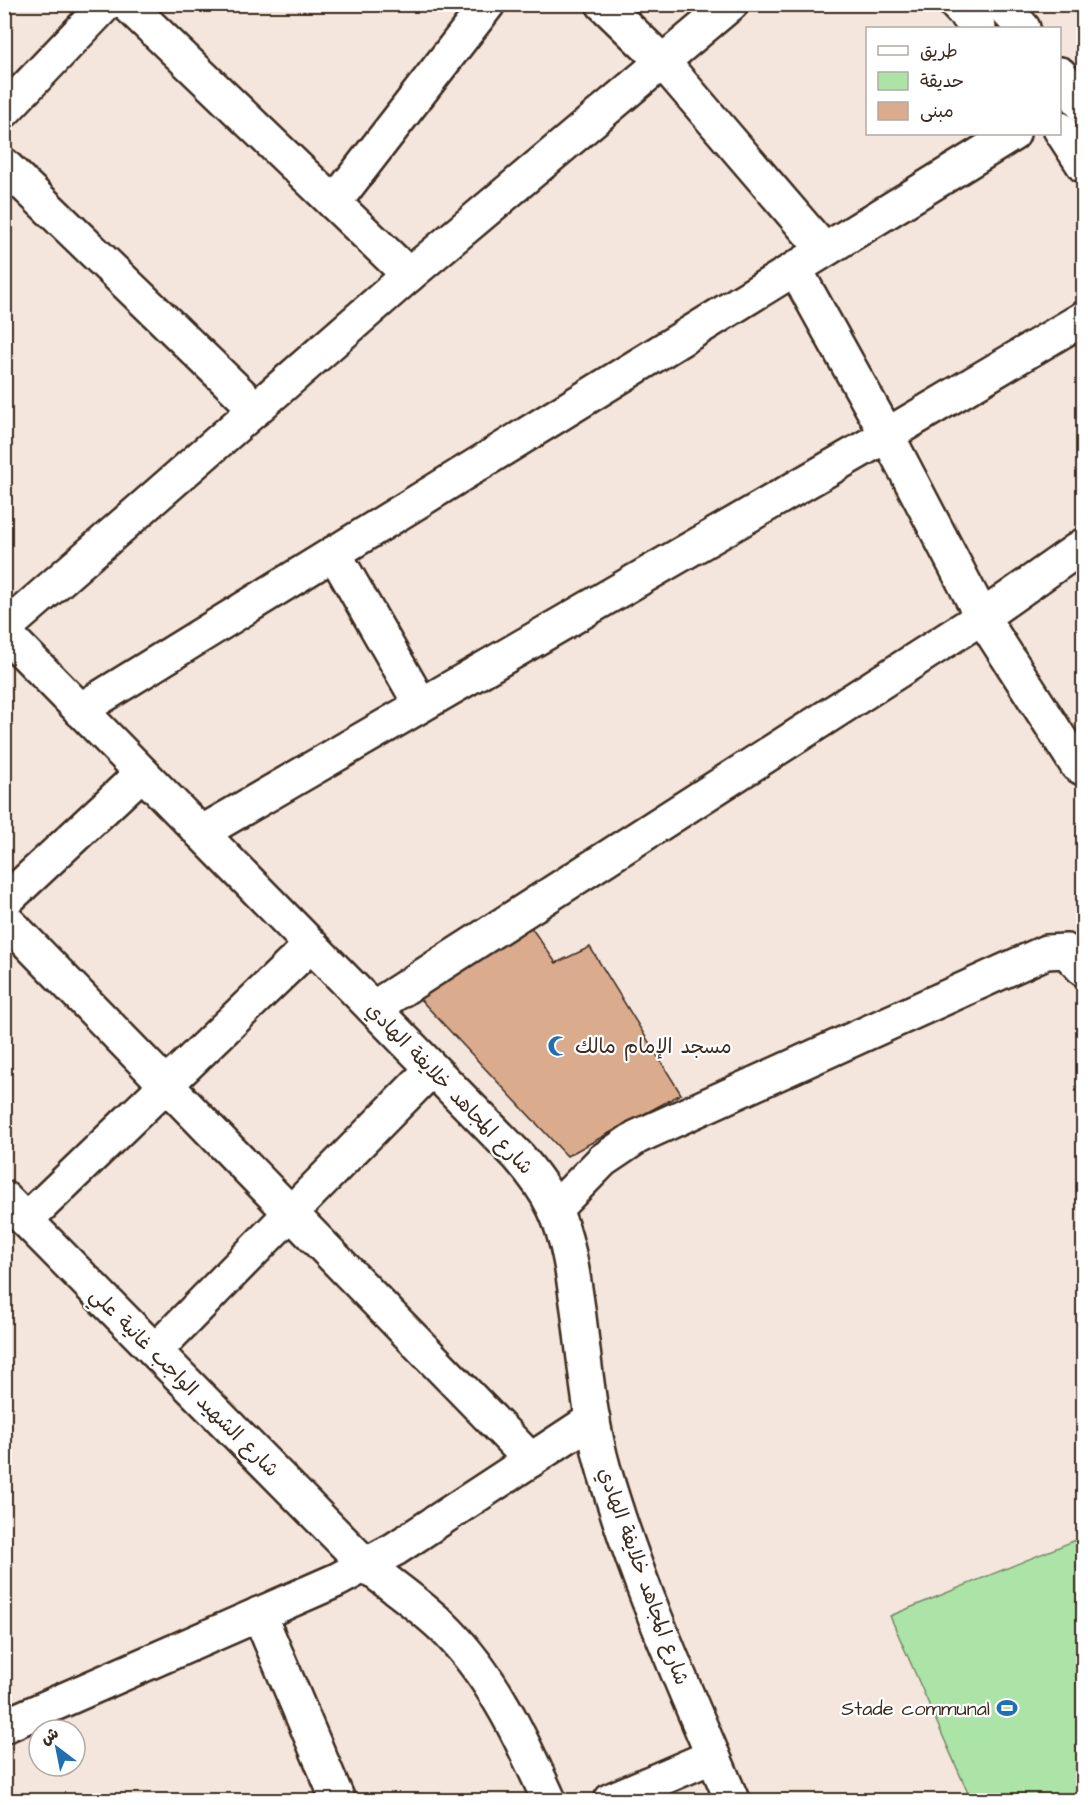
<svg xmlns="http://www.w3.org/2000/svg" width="1088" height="1805" font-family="'Architects Daughter','Playpen Sans Arabic',sans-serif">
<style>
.green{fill:#ace4a8;stroke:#748763;stroke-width:1.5}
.building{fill:#dbab8d;stroke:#3b2a1e;stroke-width:1.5}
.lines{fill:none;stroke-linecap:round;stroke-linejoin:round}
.minor-casing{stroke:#3b2a1e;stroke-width:38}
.secondary-casing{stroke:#3b2a1e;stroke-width:38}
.minor{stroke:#fff;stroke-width:33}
.secondary{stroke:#fff;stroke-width:33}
.labels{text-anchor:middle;stroke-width:4.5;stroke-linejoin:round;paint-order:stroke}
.poi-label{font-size:20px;fill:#3b2a1e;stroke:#fff;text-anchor:start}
.street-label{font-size:20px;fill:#3b2a1e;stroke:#fff}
</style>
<rect width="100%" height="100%" fill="#f4e6dd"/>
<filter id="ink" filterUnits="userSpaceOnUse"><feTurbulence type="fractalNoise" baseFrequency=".0167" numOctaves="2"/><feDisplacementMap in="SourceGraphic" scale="12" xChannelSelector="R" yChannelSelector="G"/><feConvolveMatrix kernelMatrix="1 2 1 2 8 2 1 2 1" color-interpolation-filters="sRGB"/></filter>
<g filter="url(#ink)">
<path class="green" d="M 1083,1537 L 1083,1800 L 971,1800 L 890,1616 Z"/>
<path class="building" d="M 528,923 L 556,963 L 590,947 L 681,1094 L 567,1156 L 419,998 Z"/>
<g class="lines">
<g class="minor-casing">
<g id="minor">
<path d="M 127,4 L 409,275"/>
<path d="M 603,4 L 662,61 L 824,250"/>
<path d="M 4,111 L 106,4"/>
<path d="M 4,165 L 256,409"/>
<path d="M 334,203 L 488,4"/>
<path d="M 795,269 L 887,435 L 982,617 L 1077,765 L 1084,769"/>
<path d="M 334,553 L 421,705"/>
<path d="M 4,629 L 409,275 L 731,4"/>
<path d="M 4,632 L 518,1156 C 532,1172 545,1189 554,1208 C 569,1240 573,1275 578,1309 C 585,1363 589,1418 604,1470 C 637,1584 686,1692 732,1800"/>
<path d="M 80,710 L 1013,134"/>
<path d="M 201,833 L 887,435 L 1084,318"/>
<path d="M 4,902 L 142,773"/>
<path d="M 4,918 L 531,1460"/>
<path d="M 373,1008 L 982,617 L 1084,545"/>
<path d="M 4,1198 L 366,1565 C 393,1587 423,1607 448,1632 C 495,1680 522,1740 549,1800"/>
<path d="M 555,1209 L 603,1160 L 637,1137 L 1046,952 L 1066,951 L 1084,970"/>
<path d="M 26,1220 L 311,945"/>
<path d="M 155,1351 L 432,1069"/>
<path d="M 259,1614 L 338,1800"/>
<path d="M 4,1726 L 337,1580 L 395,1549 L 593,1419"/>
<path d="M 611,1800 L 713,1756"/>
</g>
</g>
<g class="secondary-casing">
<g id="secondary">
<path d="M 956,4 L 979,28"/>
<path d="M 1001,4 L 1023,28"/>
<path d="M 1060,74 L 1084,107"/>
<path d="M 1060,129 L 1084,166"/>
</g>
</g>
<use href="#minor" class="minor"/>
<use href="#secondary" class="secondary"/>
</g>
</g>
<defs>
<g id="mosque-bare" transform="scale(1.62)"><path d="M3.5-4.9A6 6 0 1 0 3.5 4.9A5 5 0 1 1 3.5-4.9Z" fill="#1f6fb2" stroke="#fff" stroke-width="2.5" paint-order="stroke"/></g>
<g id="stadium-bare" transform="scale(1.62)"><path d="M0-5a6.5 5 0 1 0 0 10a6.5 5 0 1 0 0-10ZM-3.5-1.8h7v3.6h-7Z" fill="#1f6fb2" stroke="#fff" stroke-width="2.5" paint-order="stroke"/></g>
</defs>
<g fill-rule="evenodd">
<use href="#mosque-bare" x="558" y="1046"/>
<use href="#stadium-bare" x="1007" y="1708"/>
</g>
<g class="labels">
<g class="poi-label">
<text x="575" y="1053">مسجد الإمام مالك</text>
<text x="990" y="1715" text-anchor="end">Stade communal</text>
</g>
<g class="street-label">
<text transform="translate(450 1088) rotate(46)" y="7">شارع المجاهد خلايفة الهادي</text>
<text transform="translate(185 1382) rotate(45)" y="7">شارع الشهيد الواجب غانية علي</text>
<text transform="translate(644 1576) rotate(70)" y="7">شارع المجاهد خلايفة الهادي</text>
</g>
</g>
<rect width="1088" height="1805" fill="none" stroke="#fff" stroke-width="24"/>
<rect x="12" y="12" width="1064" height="1781" fill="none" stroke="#3b2a1e" stroke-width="2" filter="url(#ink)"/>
<rect x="866" y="27" width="195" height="108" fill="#ffffff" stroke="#b1aaa5" stroke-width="1.5"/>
<rect x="878" y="46" width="30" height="9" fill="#ffffff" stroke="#b1aaa5" stroke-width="1.5"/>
<text x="920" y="57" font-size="18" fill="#3b2a1e">طريق</text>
<rect x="878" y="72" width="30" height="18" fill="#ace4a8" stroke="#b1aaa5" stroke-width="1.5"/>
<text x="920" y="87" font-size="18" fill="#3b2a1e">حديقة</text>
<rect x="878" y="102" width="30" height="18" fill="#dbab8d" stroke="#b1aaa5" stroke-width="1.5"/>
<text x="920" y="117" font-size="18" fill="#3b2a1e">مبنى</text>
<g transform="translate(57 1748) rotate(328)"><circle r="28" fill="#ffffff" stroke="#b1aaa5" stroke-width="1.5"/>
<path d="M0-4.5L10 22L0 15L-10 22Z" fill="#1f6fb2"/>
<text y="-9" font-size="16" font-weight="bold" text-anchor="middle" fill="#3b2a1e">ش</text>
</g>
</svg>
